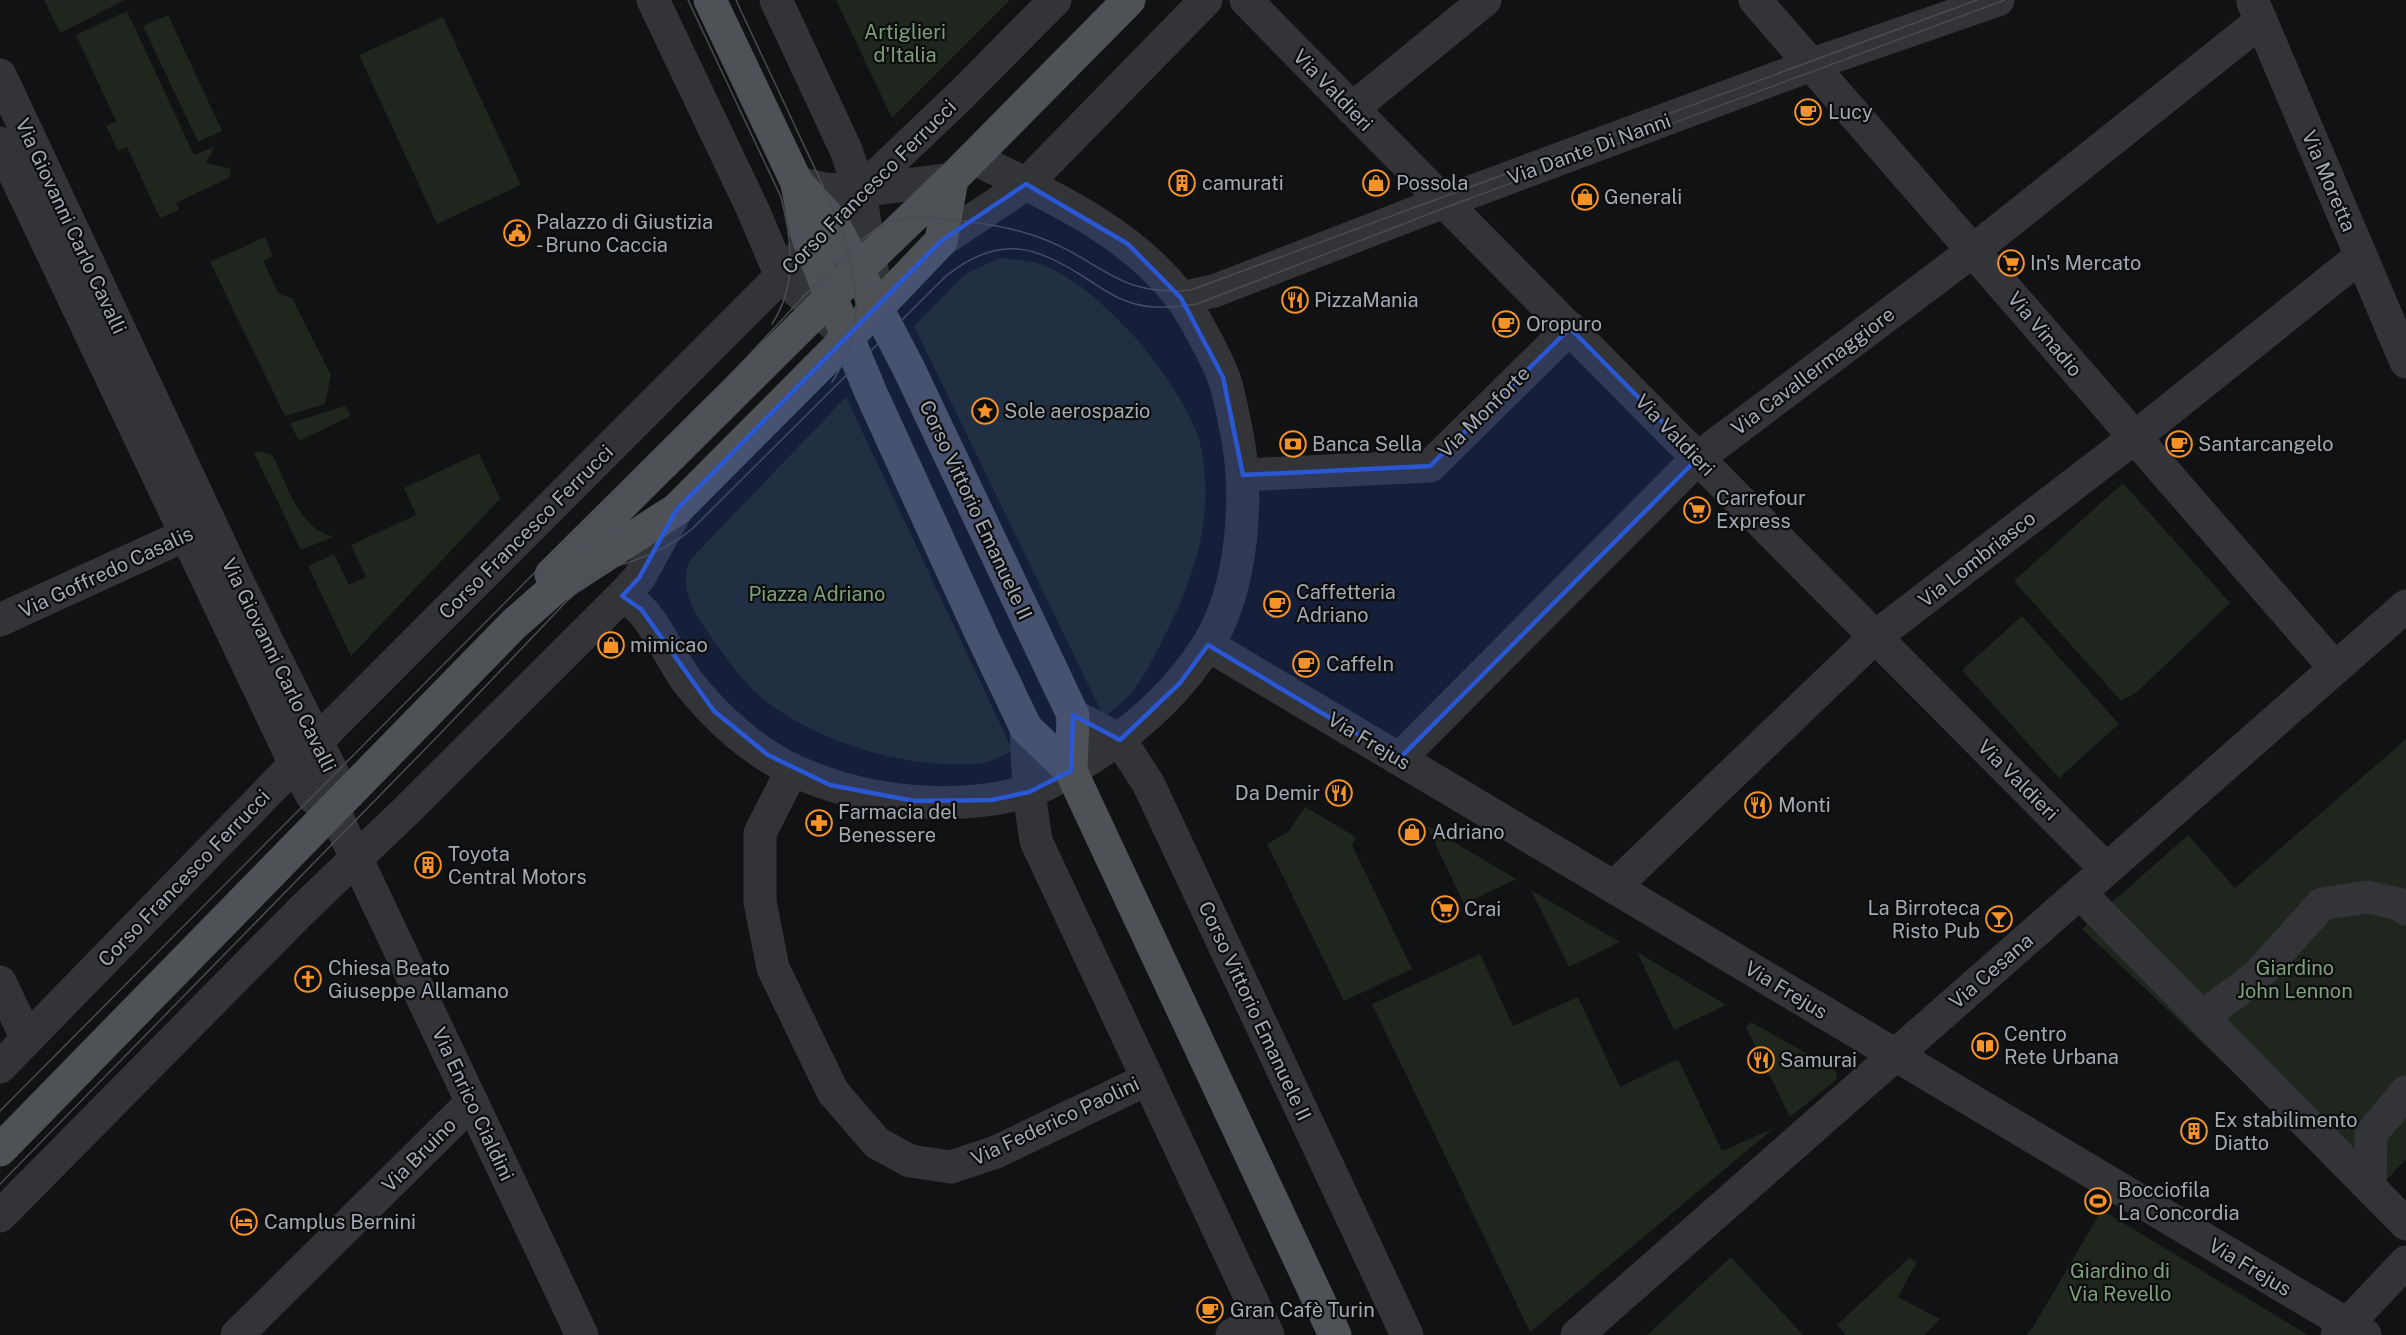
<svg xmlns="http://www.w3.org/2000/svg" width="2406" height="1335" font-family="'Public Sans',sans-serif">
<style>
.green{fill:#1e261e}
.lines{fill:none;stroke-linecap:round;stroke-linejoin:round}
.minor{stroke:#323438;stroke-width:33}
.major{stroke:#4e5257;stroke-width:33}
.tram{stroke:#494c51;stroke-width:1.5}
.marked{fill:#2a57d4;fill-opacity:0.2;stroke:#2a57d4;stroke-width:4.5;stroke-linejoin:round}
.labels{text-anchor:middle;stroke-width:4.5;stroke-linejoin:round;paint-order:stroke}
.park-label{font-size:20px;fill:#7ca079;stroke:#0d0d0e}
.street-label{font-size:20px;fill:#a2aab4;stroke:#0d0d0e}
.poi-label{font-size:20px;fill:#a2aab4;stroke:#0d0d0e;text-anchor:start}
</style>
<rect width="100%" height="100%" fill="#111213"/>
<g class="green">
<path d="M 44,0 L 125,0 L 60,33 Z"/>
<path d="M 836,0 L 1010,0 L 892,118 Z"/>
<path d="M 127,11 L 194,155 L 215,146 L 206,163 L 231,169 L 229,178 L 176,203 L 179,210 L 160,218 L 127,147 L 118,151 L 106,126 L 116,121 L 76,35 Z"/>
<path d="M 168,15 L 222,131 L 198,142 L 143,26 Z"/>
<path d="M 443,17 L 521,185 L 437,224 L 359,55 Z"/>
<path d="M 265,237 L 273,256 L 263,261 L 279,294 L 292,298 L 331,375 L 325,404 L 285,416 L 210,262 Z"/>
<path d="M 1000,258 C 1014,260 1032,260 1045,266 C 1078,280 1106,306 1130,332 C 1153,356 1192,410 1200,443 C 1215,512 1197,573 1165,635 C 1155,656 1143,679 1128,697 C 1121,704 1111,711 1104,717 L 914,326 L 965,274 Z"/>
<path d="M 846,397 L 1013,751 C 1003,755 993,760 983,763 C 974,765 964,764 955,764 C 890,765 800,735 753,690 C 737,674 723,654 710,635 C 694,612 678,589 690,560 Z"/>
<path d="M 345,406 L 351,416 L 299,441 L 290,423 Z"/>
<path d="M 259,451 L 270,454 L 274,458 C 288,487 299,528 333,537 L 301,550 L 254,453 Z"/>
<path d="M 479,453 L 500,499 L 351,656 L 308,566 L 334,554 L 349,585 L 366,577 L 351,545 L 416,515 L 404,488 Z"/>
<path d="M 2123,483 L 2230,603 L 2137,692 L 2121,701 L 2014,581 Z"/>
<path d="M 2022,616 L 2119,724 L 2059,778 L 1962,670 Z"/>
<path d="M 2406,739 L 2406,1159 L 2368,1200 L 2082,929 L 2188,835 L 2235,888 Z"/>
<path d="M 1305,807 L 1356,837 L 1352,845 L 1412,969 L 1344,1001 L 1267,844 L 1288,832 Z"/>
<path d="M 1427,826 L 1516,879 L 1464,904 Z"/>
<path d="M 1531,890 L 1620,942 L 1569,967 Z"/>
<path d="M 1637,952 L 1726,1005 L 1674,1030 Z"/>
<path d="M 1480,954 L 1513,1026 L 1578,997 L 1620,1087 L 1678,1059 L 1722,1151 L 1774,1128 L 1530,1332 L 1372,1004 Z"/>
<path d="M 1751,1022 L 1832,1068 L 1837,1073 L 1836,1080 L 1790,1117 L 1746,1027 Z"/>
<path d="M 2102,1210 L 2125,1224 L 2308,1335 L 2026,1335 L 2033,1327 Z"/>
<path d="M 1731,1257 L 1803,1335 L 1647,1335 Z"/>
<path d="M 1909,1258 L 1917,1262 L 1898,1297 L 1940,1319 L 1924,1335 L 1846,1335 L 1837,1325 Z"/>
</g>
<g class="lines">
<g class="minor">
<path d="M 653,0 L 753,210 L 781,276 L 839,329"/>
<path d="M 776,0 L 846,150 L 860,191 L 874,282"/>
<path d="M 1246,0 C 1531,292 1819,580 2106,869"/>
<path d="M 1755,0 L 2335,668"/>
<path d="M 2253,2 L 2406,362"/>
<path d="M 0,75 L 236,578 L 334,776 L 333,809 L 582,1335"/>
<path d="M 1352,109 L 1485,0"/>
<path d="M 0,143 L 295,764 L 313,797 L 333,809"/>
<path d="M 797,183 L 825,189 L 860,191 L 952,179"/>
<path d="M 941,241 L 1026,184 L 1206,0"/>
<path d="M 1181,298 L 1214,291 L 1420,211 L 1833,57 L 1998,0"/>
<path d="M 1243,475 L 1430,466 L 1570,328"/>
<path d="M 622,596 C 628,600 634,603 639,608 C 655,622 673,662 687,681 C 715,717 753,752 795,771 C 865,803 952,812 1026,792 C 1051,785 1075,768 1097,754 C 1140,726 1179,690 1207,646 C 1244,588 1250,490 1235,424 C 1232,409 1229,393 1224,378 C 1216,357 1192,312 1179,295 C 1126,228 1048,195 973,158"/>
<path d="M 0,620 L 205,526"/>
<path d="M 1208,645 L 2365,1335"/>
<path d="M 1073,715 L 1120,740 L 1148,783 L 1407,1335"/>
<path d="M 1026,728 L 1029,792 L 1036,841 L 1268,1335"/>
<path d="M 1399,759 L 1698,458 L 1974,250 L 2261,21"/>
<path d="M 792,770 L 760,833 L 760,902 L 773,968 L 833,1092 L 877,1143 L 910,1161 L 951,1167 L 996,1152 L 1148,1079"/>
<path d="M 1614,887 L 1875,637 L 2134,438 L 2361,256"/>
<path d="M 2080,893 L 2406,1224"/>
<path d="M 0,982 L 27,1039"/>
<path d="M 2202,1017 L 2256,977 L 2322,904 L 2367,897 L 2399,904 L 2406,909"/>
<path d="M 0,1067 L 333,725 L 781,276 L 858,193 L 961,95 L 1055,0"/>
<path d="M 2370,1187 L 2371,1134 L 2406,1092"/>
<path d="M 0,1216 L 302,910 L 405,812 L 622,596 L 639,578 L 677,509"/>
<path d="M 237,1335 L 472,1102"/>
<path d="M 1232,1335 L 1261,1320"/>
<path d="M 1577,1335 L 2406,606"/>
<path d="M 2337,1335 L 2406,1262"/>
</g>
<g class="major">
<path d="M 710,0 L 797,183 L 806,233 L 831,297 L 871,393 L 984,640 L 1026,728 L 1071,771 L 1335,1335"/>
<path d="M 797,183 L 832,221 L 909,369 L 1073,715 L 1071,771"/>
<path d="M 551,575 L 871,257 L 952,179 L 1129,0"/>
<path d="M 0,1150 L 514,624 L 555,588 L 677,509 L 877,308 L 941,241 L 952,179"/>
</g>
<g class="tram">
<path d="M 688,0 L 781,197 C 792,240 798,284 772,324"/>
<path d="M 736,0 C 757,46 779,91 800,137 C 824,188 857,251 856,309 C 856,334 846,361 832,382"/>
<path d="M 0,1111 L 720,386 L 804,296 L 859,242 L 876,229 L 889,222 L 911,217 C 953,219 999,223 1038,237 C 1099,258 1117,298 1191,290 L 1977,0"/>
<path d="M 0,1184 L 435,739 L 566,602 L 593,578 L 609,569 L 652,554 L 679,539 L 693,528 L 946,276 C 998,235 1032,244 1084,277 C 1099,286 1112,297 1129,302 C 1150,310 1175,307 1197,304 L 1447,207 L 2005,0"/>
</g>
</g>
<path class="marked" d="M 1026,184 L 1128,244 L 1181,298 L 1223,377 L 1243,475 L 1430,466 L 1570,328 L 1698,458 L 1399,759 L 1208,645 L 1180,683 L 1120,740 L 1073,715 L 1071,771 L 1029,792 L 992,800 L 914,801 L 830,785 L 768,755 L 714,711 L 641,609 L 622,596 L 639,578 L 677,509 L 941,241 Z"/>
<defs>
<g id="cafe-ring" transform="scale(1.35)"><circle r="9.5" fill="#0d0d0e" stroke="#f59228" stroke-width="1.5"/><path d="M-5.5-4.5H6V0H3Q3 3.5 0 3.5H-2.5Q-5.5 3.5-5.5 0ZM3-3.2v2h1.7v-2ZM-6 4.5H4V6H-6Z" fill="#f59228"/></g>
<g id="building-ring" transform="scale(1.35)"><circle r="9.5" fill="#0d0d0e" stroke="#f59228" stroke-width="1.5"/><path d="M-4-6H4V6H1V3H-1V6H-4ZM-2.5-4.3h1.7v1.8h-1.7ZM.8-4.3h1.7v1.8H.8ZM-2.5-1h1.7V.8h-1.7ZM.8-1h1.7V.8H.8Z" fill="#f59228"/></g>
<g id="shop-ring" transform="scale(1.35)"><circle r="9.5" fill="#0d0d0e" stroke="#f59228" stroke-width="1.5"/><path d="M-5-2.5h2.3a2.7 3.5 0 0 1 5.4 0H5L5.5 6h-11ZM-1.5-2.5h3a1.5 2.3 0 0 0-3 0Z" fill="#f59228"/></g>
<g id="civic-ring" transform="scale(1.35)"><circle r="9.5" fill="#0d0d0e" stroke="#f59228" stroke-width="1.5"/><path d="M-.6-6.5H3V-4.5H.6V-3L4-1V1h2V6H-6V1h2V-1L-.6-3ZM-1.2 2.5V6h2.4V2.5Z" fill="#f59228"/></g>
<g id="supermarket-ring" transform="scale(1.35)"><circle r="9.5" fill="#0d0d0e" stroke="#f59228" stroke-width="1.5"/><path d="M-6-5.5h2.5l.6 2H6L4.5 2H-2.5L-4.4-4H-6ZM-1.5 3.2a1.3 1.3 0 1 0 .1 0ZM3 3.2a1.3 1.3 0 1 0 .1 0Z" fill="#f59228"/></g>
<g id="restaurant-ring" transform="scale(1.35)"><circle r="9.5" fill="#0d0d0e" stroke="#f59228" stroke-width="1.5"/><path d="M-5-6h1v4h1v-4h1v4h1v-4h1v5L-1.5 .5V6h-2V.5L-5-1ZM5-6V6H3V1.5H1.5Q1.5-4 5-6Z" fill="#f59228"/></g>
<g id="sight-ring" transform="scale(1.35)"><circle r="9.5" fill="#0d0d0e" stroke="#f59228" stroke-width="1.5"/><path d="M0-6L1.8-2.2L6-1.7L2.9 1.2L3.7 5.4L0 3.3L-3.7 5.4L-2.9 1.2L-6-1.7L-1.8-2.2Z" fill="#f59228"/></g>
<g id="bank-ring" transform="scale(1.35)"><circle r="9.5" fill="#0d0d0e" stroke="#f59228" stroke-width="1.5"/><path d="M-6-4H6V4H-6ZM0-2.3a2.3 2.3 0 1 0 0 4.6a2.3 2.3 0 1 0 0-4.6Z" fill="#f59228"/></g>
<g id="pharmacy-ring" transform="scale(1.35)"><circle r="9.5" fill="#0d0d0e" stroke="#f59228" stroke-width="1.5"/><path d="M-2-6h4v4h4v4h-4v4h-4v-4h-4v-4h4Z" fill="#f59228"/></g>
<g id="bar-ring" transform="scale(1.35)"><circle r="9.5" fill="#0d0d0e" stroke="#f59228" stroke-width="1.5"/><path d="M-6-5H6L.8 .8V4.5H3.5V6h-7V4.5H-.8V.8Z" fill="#f59228"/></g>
<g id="church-ring" transform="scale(1.35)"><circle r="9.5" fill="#0d0d0e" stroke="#f59228" stroke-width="1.5"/><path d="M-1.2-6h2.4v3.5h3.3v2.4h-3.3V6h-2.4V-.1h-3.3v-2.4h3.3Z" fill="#f59228"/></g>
<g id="library-ring" transform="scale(1.35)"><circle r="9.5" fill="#0d0d0e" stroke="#f59228" stroke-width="1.5"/><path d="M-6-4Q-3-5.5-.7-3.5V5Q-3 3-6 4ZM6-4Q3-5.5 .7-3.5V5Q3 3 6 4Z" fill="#f59228"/></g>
<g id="stadium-ring" transform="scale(1.35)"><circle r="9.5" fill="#0d0d0e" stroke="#f59228" stroke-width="1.5"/><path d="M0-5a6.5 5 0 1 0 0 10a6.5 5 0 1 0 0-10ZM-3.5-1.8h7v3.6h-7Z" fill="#f59228"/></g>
<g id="hotel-ring" transform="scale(1.35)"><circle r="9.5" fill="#0d0d0e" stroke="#f59228" stroke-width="1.5"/><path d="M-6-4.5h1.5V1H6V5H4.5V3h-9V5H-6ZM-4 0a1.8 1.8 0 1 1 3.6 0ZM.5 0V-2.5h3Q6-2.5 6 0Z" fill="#f59228"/></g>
</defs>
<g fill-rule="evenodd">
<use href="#cafe-ring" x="1808" y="112"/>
<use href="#building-ring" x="1182" y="183"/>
<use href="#shop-ring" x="1376" y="183"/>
<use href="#shop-ring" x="1585" y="197"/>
<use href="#civic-ring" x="517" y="233"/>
<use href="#supermarket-ring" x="2011" y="263"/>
<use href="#restaurant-ring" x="1295" y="300"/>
<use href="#cafe-ring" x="1506" y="324"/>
<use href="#sight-ring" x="985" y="411"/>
<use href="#bank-ring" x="1293" y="444"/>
<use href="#cafe-ring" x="2179" y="444"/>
<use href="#supermarket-ring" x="1697" y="510"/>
<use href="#cafe-ring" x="1277" y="604"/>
<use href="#shop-ring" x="611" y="645"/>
<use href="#cafe-ring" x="1306" y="664"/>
<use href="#restaurant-ring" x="1339" y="793"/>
<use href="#restaurant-ring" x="1758" y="805"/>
<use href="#pharmacy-ring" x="819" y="823"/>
<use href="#shop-ring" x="1412" y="832"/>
<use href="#building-ring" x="428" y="865"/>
<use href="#supermarket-ring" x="1445" y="909"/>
<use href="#bar-ring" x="1999" y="919"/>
<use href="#church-ring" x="308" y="979"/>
<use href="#library-ring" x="1985" y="1046"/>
<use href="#restaurant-ring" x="1761" y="1060"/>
<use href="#building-ring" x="2194" y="1131"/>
<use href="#stadium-ring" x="2098" y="1201"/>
<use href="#hotel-ring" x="244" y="1222"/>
<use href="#cafe-ring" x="1210" y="1310"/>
</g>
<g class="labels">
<g class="park-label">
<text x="905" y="39">Artiglieri<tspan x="905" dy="23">d'Italia</tspan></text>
<text x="817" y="601">Piazza Adriano</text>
<text x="2295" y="975">Giardino<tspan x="2295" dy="23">John Lennon</tspan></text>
<text x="2120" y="1278">Giardino di<tspan x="2120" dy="23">Via Revello</tspan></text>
</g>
<g class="street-label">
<text transform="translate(1333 90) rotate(46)" y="7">Via Valdieri</text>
<text transform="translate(1589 149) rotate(-20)" y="7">Via Dante Di Nanni</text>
<text transform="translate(2329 181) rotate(67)" y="7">Via Moretta</text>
<text transform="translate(869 187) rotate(-45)" y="7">Corso Francesco Ferrucci</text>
<text transform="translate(71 226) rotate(65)" y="7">Via Giovanni Carlo Cavalli</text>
<text transform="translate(2045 334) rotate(50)" y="7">Via Vinadio</text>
<text transform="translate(1813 371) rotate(-37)" y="7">Via Cavallermaggiore</text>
<text transform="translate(1484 412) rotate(-45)" y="7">Via Monforte</text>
<text transform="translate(1675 435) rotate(46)" y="7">Via Valdieri</text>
<text transform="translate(976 510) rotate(65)" y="7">Corso Vittorio Emanuele II</text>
<text transform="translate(526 532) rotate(-45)" y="7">Corso Francesco Ferrucci</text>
<text transform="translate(1977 559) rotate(-38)" y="7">Via Lombriasco</text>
<text transform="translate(106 572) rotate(-25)" y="7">Via Goffredo Casalis</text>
<text transform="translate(279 665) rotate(64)" y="7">Via Giovanni Carlo Cavalli</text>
<text transform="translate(1369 741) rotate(31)" y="7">Via Frejus</text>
<text transform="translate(2018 780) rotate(45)" y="7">Via Valdieri</text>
<text transform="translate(184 878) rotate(-46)" y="7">Corso Francesco Ferrucci</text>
<text transform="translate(1991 971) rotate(-41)" y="7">Via Cesana</text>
<text transform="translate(1786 990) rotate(31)" y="7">Via Frejus</text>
<text transform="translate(1255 1011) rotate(65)" y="7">Corso Vittorio Emanuele II</text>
<text transform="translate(473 1104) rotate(65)" y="7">Via Enrico Cialdini</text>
<text transform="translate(1055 1121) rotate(-25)" y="7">Via Federico Paolini</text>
<text transform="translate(419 1155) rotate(-45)" y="7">Via Bruino</text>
<text transform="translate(2250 1267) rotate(31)" y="7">Via Frejus</text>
</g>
<g class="poi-label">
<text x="1828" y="119">Lucy</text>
<text x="1202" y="190">camurati</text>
<text x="1396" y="190">Possola</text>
<text x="1604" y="204">Generali</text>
<text x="536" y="229">Palazzo di Giustizia<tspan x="536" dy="23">- Bruno Caccia</tspan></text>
<text x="2030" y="270">In's Mercato</text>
<text x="1314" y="307">PizzaMania</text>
<text x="1526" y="331">Oropuro</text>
<text x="1004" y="418">Sole aerospazio</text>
<text x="1312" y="451">Banca Sella</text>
<text x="2198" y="451">Santarcangelo</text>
<text x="1716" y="505">Carrefour<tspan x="1716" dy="23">Express</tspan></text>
<text x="1296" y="599">Caffetteria<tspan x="1296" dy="23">Adriano</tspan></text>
<text x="630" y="652">mimicao</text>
<text x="1326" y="671">CaffeIn</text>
<text x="1320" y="800" text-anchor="end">Da Demir</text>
<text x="1778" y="812">Monti</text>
<text x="838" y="819">Farmacia del<tspan x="838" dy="23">Benessere</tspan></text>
<text x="1432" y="839">Adriano</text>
<text x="448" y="861">Toyota<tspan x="448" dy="23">Central Motors</tspan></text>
<text x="1980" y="915" text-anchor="end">La Birroteca<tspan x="1980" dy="23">Risto Pub</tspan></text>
<text x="1464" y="916">Crai</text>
<text x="328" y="975">Chiesa Beato<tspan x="328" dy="23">Giuseppe Allamano</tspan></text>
<text x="2004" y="1041">Centro<tspan x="2004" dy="23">Rete Urbana</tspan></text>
<text x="1780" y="1067">Samurai</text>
<text x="2214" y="1127">Ex stabilimento<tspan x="2214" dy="23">Diatto</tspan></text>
<text x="2118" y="1197">Bocciofila<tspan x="2118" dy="23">La Concordia</tspan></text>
<text x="264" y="1229">Camplus Bernini</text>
<text x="1230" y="1317">Gran Cafè Turin</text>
</g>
</g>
</svg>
